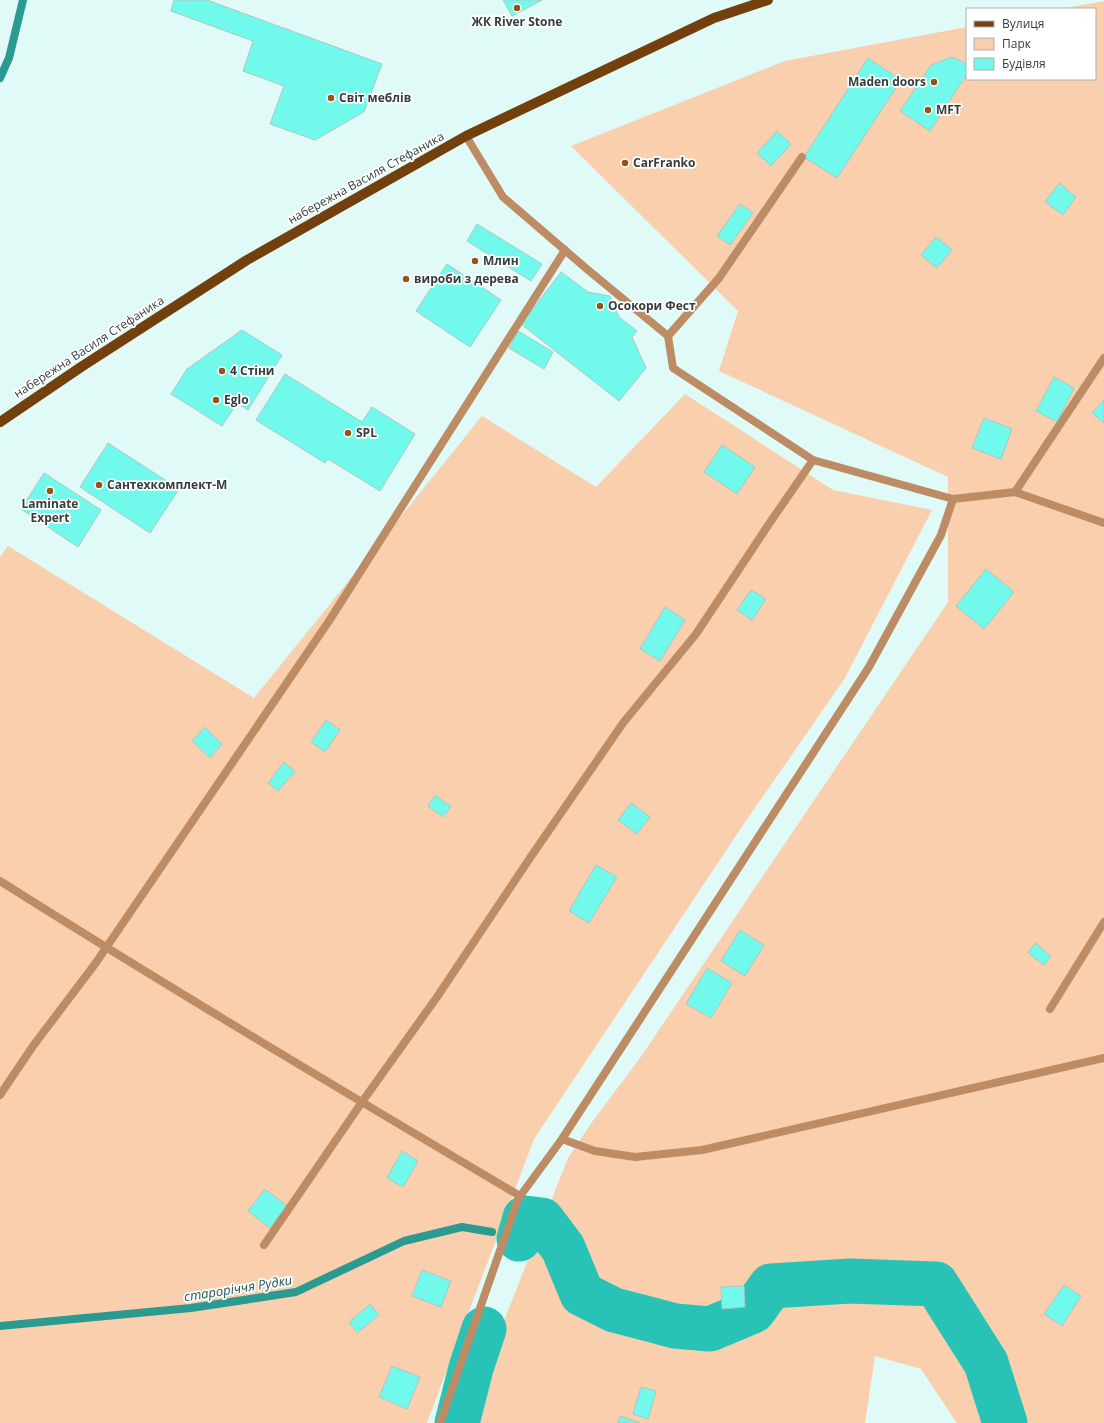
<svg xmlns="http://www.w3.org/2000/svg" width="1104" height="1423" font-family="'Open Sans',sans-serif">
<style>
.green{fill:#f9cfae}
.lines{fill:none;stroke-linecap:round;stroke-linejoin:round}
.stream{stroke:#2b9a91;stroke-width:8}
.river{stroke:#28c2b6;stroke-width:45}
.building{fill:#71faec;stroke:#adc6c3}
.lane{stroke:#be8c64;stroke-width:8}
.primary{stroke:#73400d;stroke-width:10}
.poi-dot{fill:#935519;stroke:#fff;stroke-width:1.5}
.labels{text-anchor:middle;stroke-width:3.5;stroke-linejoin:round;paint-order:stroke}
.poi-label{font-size:12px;font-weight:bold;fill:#333d3c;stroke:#fff;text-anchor:start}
.street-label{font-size:12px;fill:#333d3c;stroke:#fff}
.water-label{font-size:13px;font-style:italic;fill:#205a55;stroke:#fff}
</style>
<rect width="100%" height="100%" fill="#e0faf7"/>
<g class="green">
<path d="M 1104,1 L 1104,1423 L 957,1423 L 921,1369 L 875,1356 L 865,1423 L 467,1423 L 478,1387 L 568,1158 L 592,1122 L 640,1058 L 948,602 L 948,477 L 719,371 L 738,311 L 571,146 L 785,61 L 967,27 L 967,79 L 1095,79 L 1095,9 L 1061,9 Z"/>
<path d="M 685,394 L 833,490 L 932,510 L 845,678 L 741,828 L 534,1139 L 427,1423 L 0,1423 L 0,557 L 8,546 L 254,698 L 482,416 L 596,487 Z"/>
</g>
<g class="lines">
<g class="stream">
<path d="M 0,78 L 9,58 L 23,0"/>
<path d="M 0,1326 L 191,1308 L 296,1292 L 404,1241 L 462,1227 L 492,1232"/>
</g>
<g class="river">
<path d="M 519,1239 L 525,1218 L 542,1220 L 563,1248 L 582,1294 L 614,1310 L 649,1319 L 675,1326 L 710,1329 L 753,1311 L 771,1286 L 850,1281 L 936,1284 L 986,1363 L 1005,1423"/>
<path d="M 457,1423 L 471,1368 L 484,1329"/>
</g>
</g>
<g class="building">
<path d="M 174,0 L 207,0 L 382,64 L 364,112 L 315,140 L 270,124 L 284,86 L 243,71 L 253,41 L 171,11 Z"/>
<path d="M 503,0 L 542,0 L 512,16 Z"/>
<path d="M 952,57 L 967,64 L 967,74 L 930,131 L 900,111 L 931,65 Z"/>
<path d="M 868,58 L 901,80 L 837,178 L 804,157 Z"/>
<path d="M 777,131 L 791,144 L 771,166 L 757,153 Z"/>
<path d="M 1059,183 L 1076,197 L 1063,215 L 1045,202 Z"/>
<path d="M 740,204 L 753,213 L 730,245 L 717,236 Z"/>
<path d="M 477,224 L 542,264 L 531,281 L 467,241 Z"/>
<path d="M 936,237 L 952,250 L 937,268 L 921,255 Z"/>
<path d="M 447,264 L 501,300 L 470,347 L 416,311 Z"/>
<path d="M 561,272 L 588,292 L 610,296 L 619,317 L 637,331 L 632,337 L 646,368 L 619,401 L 521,324 Z"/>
<path d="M 242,330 L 282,355 L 248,410 L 237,403 L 222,426 L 171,394 L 187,369 Z"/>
<path d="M 518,331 L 553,352 L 544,369 L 509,348 Z"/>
<path d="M 285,374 L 362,422 L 372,407 L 415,434 L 380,491 L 328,459 L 325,463 L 256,420 Z"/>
<path d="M 1054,377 L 1074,388 L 1057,422 L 1036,411 Z"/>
<path d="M 1104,400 L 1104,423 L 1092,413 Z"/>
<path d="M 984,418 L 1012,429 L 1001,459 L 972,448 Z"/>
<path d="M 108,443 L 179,489 L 150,533 L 80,487 Z"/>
<path d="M 722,445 L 755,467 L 737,494 L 704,472 Z"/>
<path d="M 44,473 L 101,510 L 78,547 L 21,509 Z"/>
<path d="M 986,569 L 1014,592 L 984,629 L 956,606 Z"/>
<path d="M 751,590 L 766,599 L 752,620 L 737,610 Z"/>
<path d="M 665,607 L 685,620 L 660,661 L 640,649 Z"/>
<path d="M 326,720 L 340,730 L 325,752 L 311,742 Z"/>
<path d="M 205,727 L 222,744 L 210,758 L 192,741 Z"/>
<path d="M 284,762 L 295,771 L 278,791 L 268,783 Z"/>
<path d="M 435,795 L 451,807 L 443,817 L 428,806 Z"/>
<path d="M 631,803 L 650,817 L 637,834 L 618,820 Z"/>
<path d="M 596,865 L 617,877 L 589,923 L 569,911 Z"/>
<path d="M 740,930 L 764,945 L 745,976 L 721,961 Z"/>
<path d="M 1035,943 L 1051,956 L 1044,965 L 1028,953 Z"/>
<path d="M 707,968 L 732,983 L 711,1018 L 686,1004 Z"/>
<path d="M 402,1151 L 418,1161 L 403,1187 L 387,1178 Z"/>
<path d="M 265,1189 L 287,1206 L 270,1228 L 248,1211 Z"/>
<path d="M 422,1270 L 451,1281 L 441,1307 L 412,1296 Z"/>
<path d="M 1064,1285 L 1081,1296 L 1062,1326 L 1044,1314 Z"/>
<path d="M 744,1286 L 745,1307 L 722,1309 L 721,1287 Z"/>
<path d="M 370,1304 L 379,1315 L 357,1333 L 349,1322 Z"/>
<path d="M 392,1366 L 420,1377 L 407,1409 L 379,1397 Z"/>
<path d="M 641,1387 L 656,1391 L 648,1419 L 633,1414 Z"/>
<path d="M 620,1416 L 640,1423 L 618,1423 Z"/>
</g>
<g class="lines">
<g class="lane">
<path d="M 466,136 L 503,197 L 588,270 L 668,336 L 673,368 L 813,460 L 953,499 L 1015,492 L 1104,523"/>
<path d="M 668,336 L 719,278 L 802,157"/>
<path d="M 1015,492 L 1104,358"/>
<path d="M 0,881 C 171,989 346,1093 520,1196"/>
<path d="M 1050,1009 L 1104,922"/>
<path d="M 0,1095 L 33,1046 L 95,964 L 329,621 L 565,250"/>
<path d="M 562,1139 L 595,1151 L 635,1157 L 702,1150 L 1104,1058"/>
<path d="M 264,1245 L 362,1102 L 437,997 L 532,855 L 623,723 L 696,634 L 771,521 L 813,460"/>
<path d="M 440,1423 L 518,1199 L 562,1139 L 869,667 L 941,535 L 953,499"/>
</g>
<path class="primary" d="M 0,422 L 81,367 L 247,260 L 466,136 L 714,18 L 768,0"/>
</g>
<g class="poi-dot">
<circle cx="517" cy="8" r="4"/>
<circle cx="934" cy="82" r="4"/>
<circle cx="331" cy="98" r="4"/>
<circle cx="928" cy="110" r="4"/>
<circle cx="625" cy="163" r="4"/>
<circle cx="475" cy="261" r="4"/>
<circle cx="406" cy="279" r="4"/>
<circle cx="600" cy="306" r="4"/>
<circle cx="222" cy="371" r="4"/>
<circle cx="216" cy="400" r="4"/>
<circle cx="348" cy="433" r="4"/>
<circle cx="99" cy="485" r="4"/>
<circle cx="50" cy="491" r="4"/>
</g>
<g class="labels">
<g class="poi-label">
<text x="517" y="26" text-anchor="middle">ЖК River Stone</text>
<text x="926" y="86" text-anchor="end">Maden doors</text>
<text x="339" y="102">Світ меблів</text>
<text x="936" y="114">MFT</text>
<text x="633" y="167">CarFranko</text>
<text x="483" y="265">Млин</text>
<text x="414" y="283">вироби з дерева</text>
<text x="608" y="310">Осокори Фест</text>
<text x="230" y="375">4 Стіни</text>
<text x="224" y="404">Eglo</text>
<text x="356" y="437">SPL</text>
<text x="107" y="489">Сантехкомплект-М</text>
<text x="50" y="508" text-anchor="middle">Laminate<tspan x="50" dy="14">Expert</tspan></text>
</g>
<g class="street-label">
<text transform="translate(366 178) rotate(-29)" y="4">набережна Василя Стефаника</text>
<text transform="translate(89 347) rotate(-33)" y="4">набережна Василя Стефаника</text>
</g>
<g class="water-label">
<text transform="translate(238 1288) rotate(-9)" y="5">староріччя Рудки</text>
</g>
</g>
<rect x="966" y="8" width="130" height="72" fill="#ffffff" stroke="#adb1b1"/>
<rect x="974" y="21" width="20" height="6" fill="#73400d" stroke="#adb1b1"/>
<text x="1002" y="28" font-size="12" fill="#333d3c">Вулиця</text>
<rect x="974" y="38" width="20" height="12" fill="#f9cfae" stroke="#adb1b1"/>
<text x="1002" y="48" font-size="12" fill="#333d3c">Парк</text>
<rect x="974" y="58" width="20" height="12" fill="#71faec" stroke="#adb1b1"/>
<text x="1002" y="68" font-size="12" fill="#333d3c">Будівля</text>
</svg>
